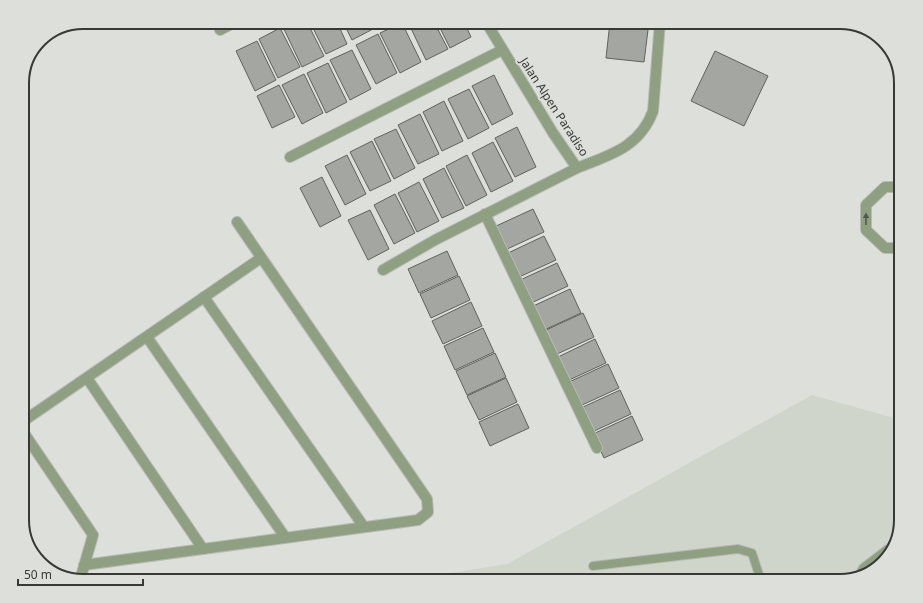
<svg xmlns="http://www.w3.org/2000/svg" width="923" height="603" font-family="'Noto Sans',sans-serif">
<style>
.built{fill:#cfd5ca}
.building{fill:#a3a6a1;stroke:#60625e}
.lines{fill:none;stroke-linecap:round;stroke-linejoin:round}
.service-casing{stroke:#b9bab6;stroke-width:10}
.minor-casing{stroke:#b9bab6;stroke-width:12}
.service{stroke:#8f9f81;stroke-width:8}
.minor{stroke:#8f9f81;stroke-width:10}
.oneway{fill:#52584d}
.labels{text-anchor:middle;stroke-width:4;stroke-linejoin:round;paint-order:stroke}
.street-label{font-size:12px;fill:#383937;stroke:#dddfda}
.rim{fill:none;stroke:#383937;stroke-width:2}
</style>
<rect width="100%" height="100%" fill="#dddfda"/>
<path class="built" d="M 812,395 L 901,420 L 901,520 L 891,553 L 870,573 L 840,581 L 402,581 L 507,564 Z"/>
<g class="building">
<path d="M 293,22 L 307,22 L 324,56 L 302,67 L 283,27 Z"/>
<path d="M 310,22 L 337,22 L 347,44 L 326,54 Z"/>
<path d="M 343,22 L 370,22 L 373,29 L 352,40 Z"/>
<path d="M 408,22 L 434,22 L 448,49 L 426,60 Z"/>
<path d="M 437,22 L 464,22 L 471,37 L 450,48 Z"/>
<path d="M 610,22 L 649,22 L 644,62 L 606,58 Z"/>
<path d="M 402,23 L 421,62 L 400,73 L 380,33 Z"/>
<path d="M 280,28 L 300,67 L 278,78 L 259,39 Z"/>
<path d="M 378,34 L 397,73 L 376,84 L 356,45 Z"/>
<path d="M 257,41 L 276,80 L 255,91 L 236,51 Z"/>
<path d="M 352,50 L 371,89 L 350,100 L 330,60 Z"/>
<path d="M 715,51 L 768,76 L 744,126 L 691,101 Z"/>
<path d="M 328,63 L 347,102 L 326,113 L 307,73 Z"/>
<path d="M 304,74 L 323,113 L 302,124 L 282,85 Z"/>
<path d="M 494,75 L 513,114 L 492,125 L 472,86 Z"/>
<path d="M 279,85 L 295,117 L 272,128 L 257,96 Z"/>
<path d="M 469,89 L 489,128 L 468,139 L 448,99 Z"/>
<path d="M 444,101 L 463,141 L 442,151 L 423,112 Z"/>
<path d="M 420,114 L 439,154 L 418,164 L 398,125 Z"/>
<path d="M 517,127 L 536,167 L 515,177 L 495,138 Z"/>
<path d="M 396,129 L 415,168 L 394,179 L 374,139 Z"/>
<path d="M 372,141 L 391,181 L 370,191 L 350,152 Z"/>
<path d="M 493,142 L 513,181 L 491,192 L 472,153 Z"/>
<path d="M 347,155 L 366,194 L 345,205 L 325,166 Z"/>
<path d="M 467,155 L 487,195 L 466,206 L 446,166 Z"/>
<path d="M 444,168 L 464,208 L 442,218 L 423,179 Z"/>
<path d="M 322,177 L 341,216 L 320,227 L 300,188 Z"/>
<path d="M 419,182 L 439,221 L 417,232 L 398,193 Z"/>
<path d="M 395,194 L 415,233 L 394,244 L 374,205 Z"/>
<path d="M 533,209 L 544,232 L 505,250 L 494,227 Z"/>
<path d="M 370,210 L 389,249 L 368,260 L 348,220 Z"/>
<path d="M 544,236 L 556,260 L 517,278 L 506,254 Z"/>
<path d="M 447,251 L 458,275 L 419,293 L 408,269 Z"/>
<path d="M 557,263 L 568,286 L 529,304 L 518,281 Z"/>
<path d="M 459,276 L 470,300 L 431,318 L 420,294 Z"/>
<path d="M 570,289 L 581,313 L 542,331 L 531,307 Z"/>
<path d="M 471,302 L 482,326 L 443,344 L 432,321 Z"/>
<path d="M 583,313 L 594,337 L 555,355 L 544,331 Z"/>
<path d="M 483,328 L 494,352 L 455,370 L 444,346 Z"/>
<path d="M 595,339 L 606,363 L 567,381 L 556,358 Z"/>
<path d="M 495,353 L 506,377 L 467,395 L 456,371 Z"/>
<path d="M 608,364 L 619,388 L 580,406 L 569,382 Z"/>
<path d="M 506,378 L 517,402 L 479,420 L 467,396 Z"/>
<path d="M 620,390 L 631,414 L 592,432 L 581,408 Z"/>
<path d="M 518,404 L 529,428 L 490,446 L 479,422 Z"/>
<path d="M 632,416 L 643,440 L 604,458 L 593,434 Z"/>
</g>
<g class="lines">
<g class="service-casing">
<g id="service">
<path d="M 593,566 L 738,549 L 752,553 L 761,581"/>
<path d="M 859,576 L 863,568 L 893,545"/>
</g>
</g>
<g class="minor-casing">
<g id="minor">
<path d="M 486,22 L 553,133 L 577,168 C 610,155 640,147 653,111 L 660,22"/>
<path d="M 220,30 L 235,22"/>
<path d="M 290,157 L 502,50"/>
<path d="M 901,187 L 885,187 L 866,205 L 866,230 L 885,248 L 901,248"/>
<path d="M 485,214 L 597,448"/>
<path d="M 383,270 L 435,240 L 577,168"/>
<path d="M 204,297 L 364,527"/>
<path d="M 147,337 L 285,537"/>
<path d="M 87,378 L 203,549"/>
<path d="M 22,422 L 261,258"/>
<path d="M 22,430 L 93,535 L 80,580"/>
<path d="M 84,565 L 418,520 L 428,512 L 427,499 L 237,222"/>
</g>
</g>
<use href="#service" class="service"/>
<use href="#minor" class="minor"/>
</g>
<defs><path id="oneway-solid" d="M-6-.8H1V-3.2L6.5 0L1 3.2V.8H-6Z"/></defs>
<use class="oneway" href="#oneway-solid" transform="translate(866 219) rotate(-90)"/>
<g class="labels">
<g class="street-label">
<text transform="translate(554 107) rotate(57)" y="4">Jalan Alpen Paradiso</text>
</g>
</g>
<path d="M0 0H923V603H0ZM83 29H840A54 54 0 0 1 894 83V520A54 54 0 0 1 840 574H83A54 54 0 0 1 29 520V83A54 54 0 0 1 83 29Z" fill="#dddfda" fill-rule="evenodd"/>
<path class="rim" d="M83 29H840A54 54 0 0 1 894 83V520A54 54 0 0 1 840 574H83A54 54 0 0 1 29 520V83A54 54 0 0 1 83 29Z"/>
<path d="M18 579v6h125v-6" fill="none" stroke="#383937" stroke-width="2"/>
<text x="24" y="579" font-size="12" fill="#383937" stroke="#dddfda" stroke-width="3" paint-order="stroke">50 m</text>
</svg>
